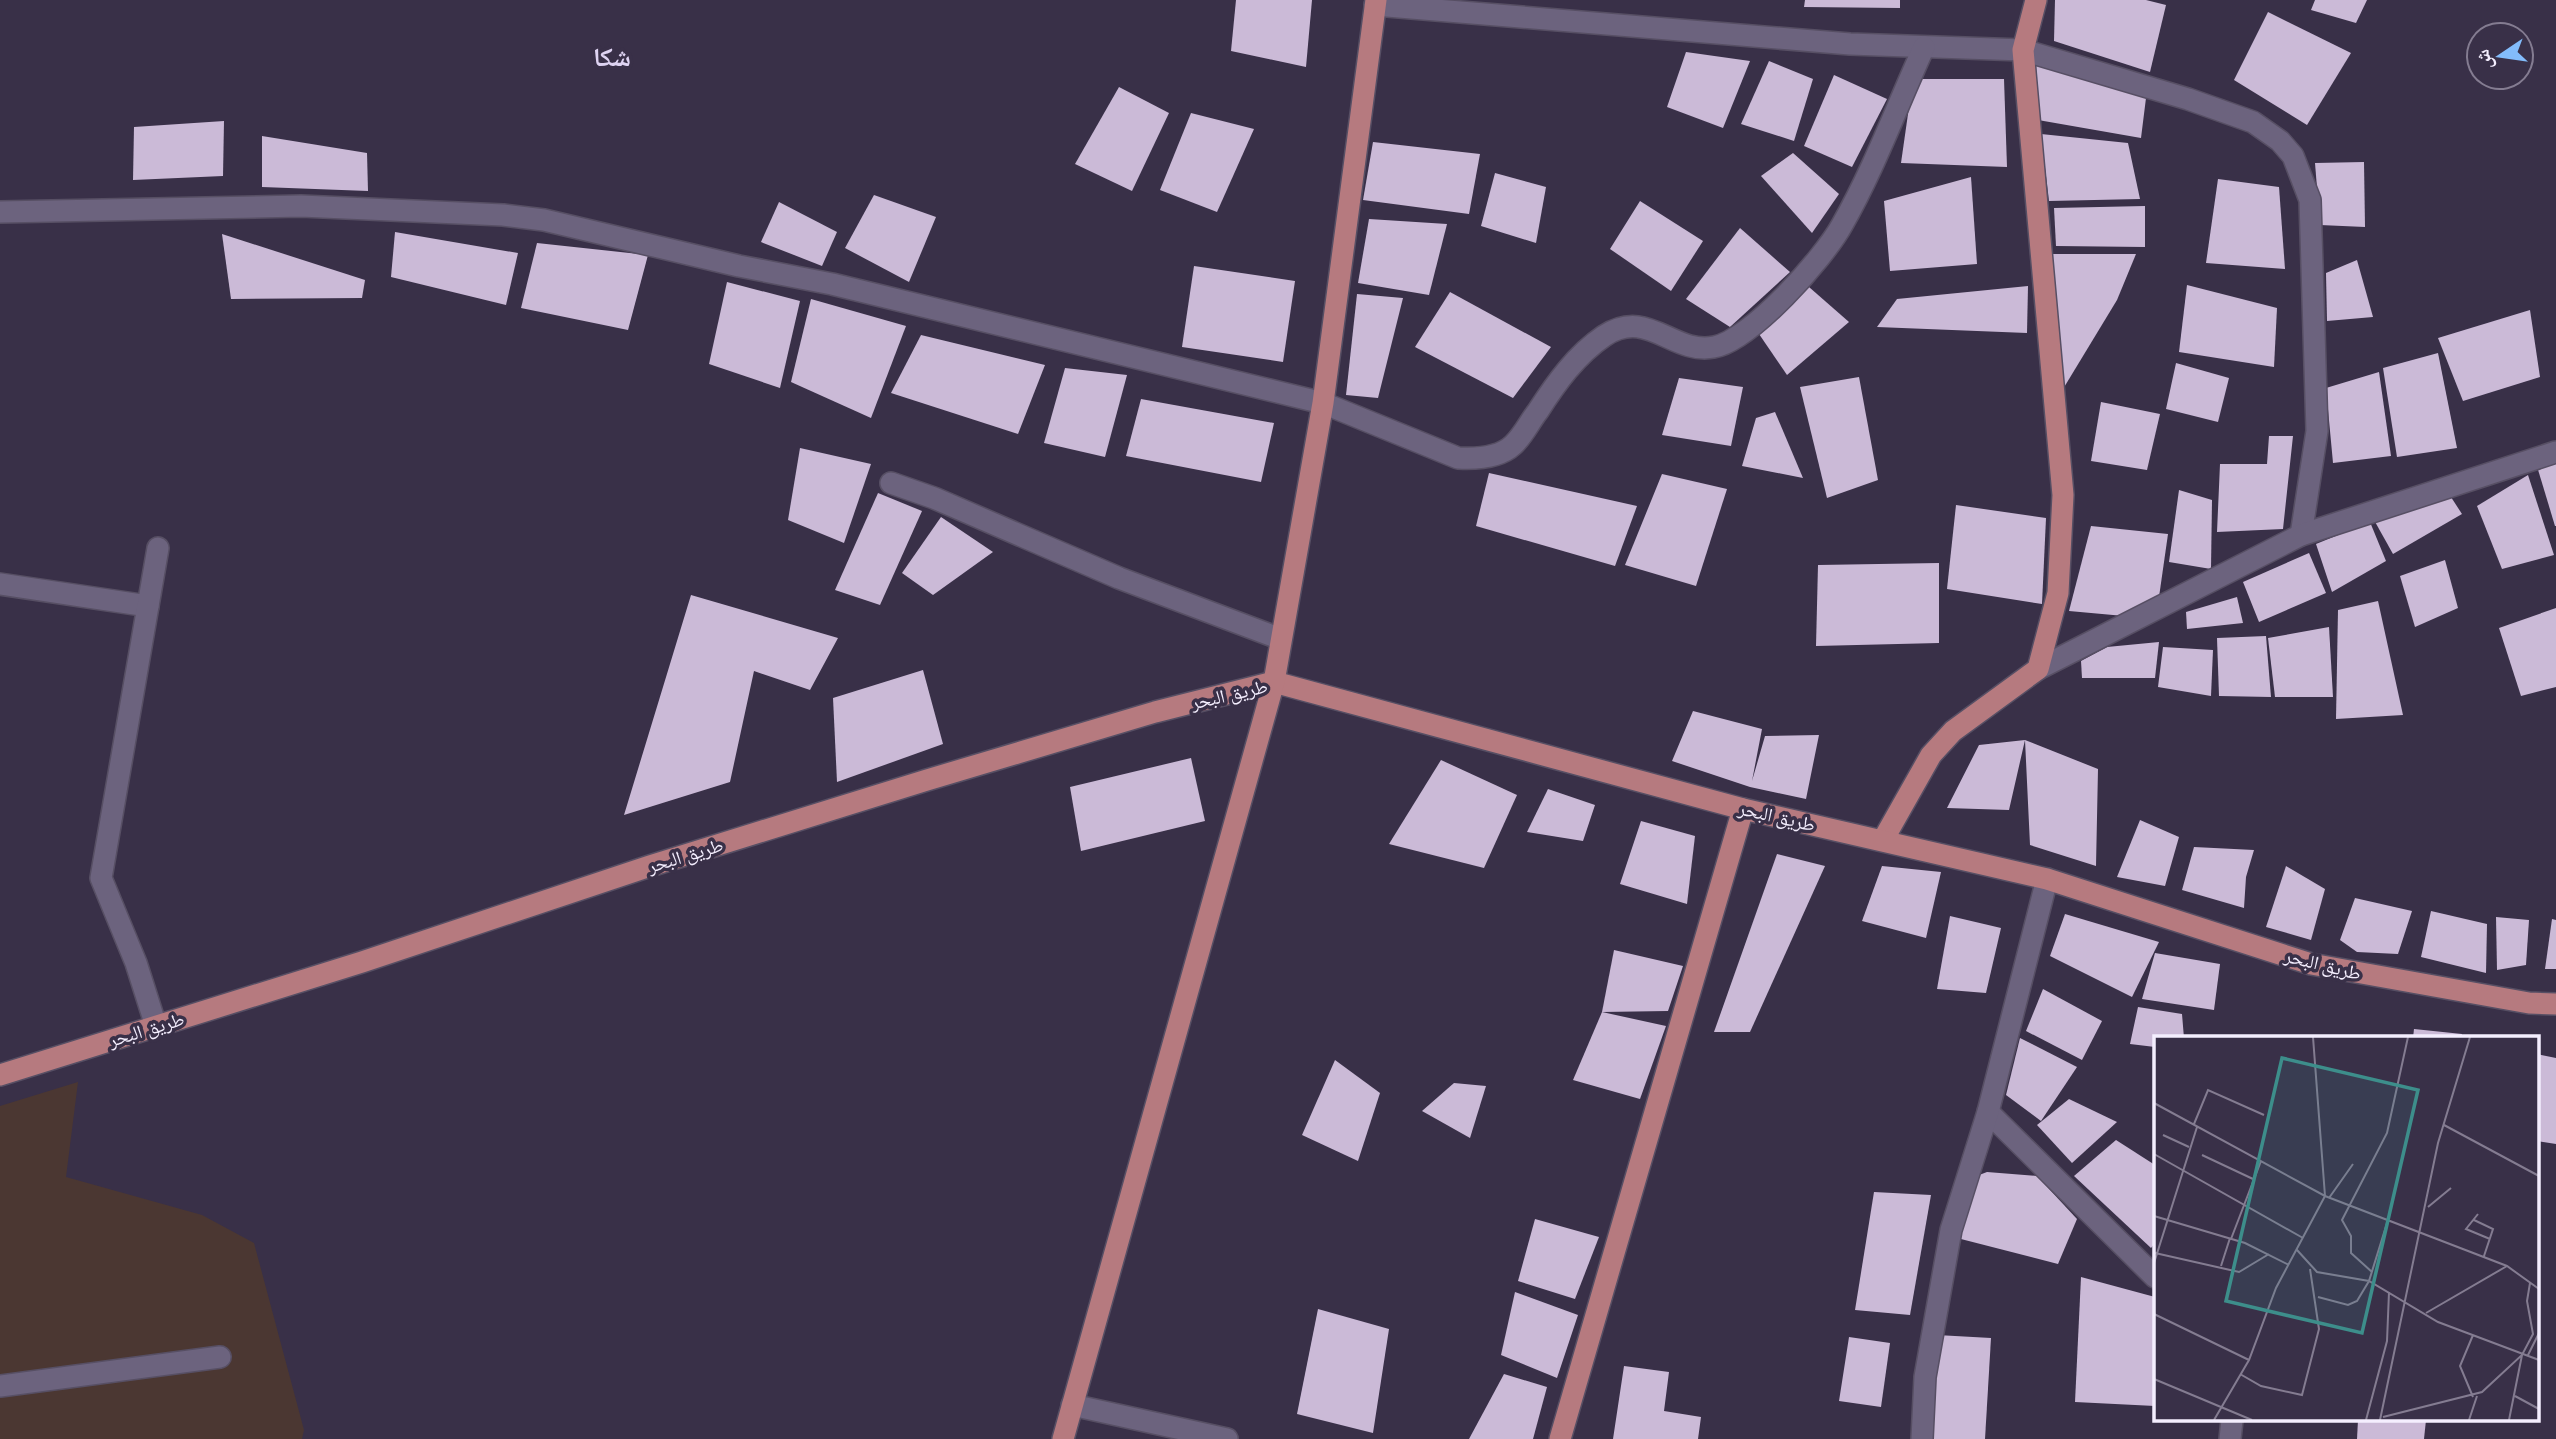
<svg xmlns="http://www.w3.org/2000/svg" width="2556" height="1439" font-family="Lato,'Noto Naskh Arabic',sans-serif">
<style>
.industrial{fill:#4b3732}
.building{fill:#cbbad7}
.lines{fill:none;stroke-linecap:round;stroke-linejoin:round}
.minor-casing{stroke:#574f64;stroke-width:24}
.major-casing{stroke:#574f64;stroke-width:24}
.minor{stroke:#6c637e;stroke-width:21}
.major{stroke:#b67a7f;stroke-width:21}
.labels{text-anchor:middle;stroke-width:7;stroke-linejoin:round;paint-order:stroke}
.street-label{font-size:19px;fill:#f4eefe;stroke:#393048}
.district-label{font-size:26px;font-weight:bold;fill:#ded3f2;stroke:#393048}
.inset-road{fill:none;stroke:#847c91;stroke-width:2}
.view{fill:#3d8e8b;fill-opacity:0.15;stroke:#3d8e8b;stroke-width:3.5}
.inset-edge{fill:none;stroke:#f4eefe;stroke-width:3.5}
</style>
<rect width="100%" height="100%" fill="#393048"/>
<path class="industrial" d="M 78,1082 L 66,1177 L 202,1215 L 254,1243 L 304,1430 L 302,1439 L 0,1439 L 0,1106 Z"/>
<g class="building">
<path d="M 1236,0 L 1312,0 L 1306,67 L 1231,51 Z"/>
<path d="M 1805,0 L 1900,0 L 1900,8 L 1804,7 Z"/>
<path d="M 2055,0 L 2146,0 L 2166,5 L 2150,72 L 2054,41 Z"/>
<path d="M 2315,0 L 2367,0 L 2356,23 L 2311,10 Z"/>
<path d="M 2268,12 L 2351,53 L 2307,125 L 2234,80 Z"/>
<path d="M 1686,52 L 1750,61 L 1723,128 L 1667,107 Z"/>
<path d="M 1769,61 L 1813,79 L 1794,141 L 1741,124 Z"/>
<path d="M 2036,64 L 2146,98 L 2141,138 L 2038,120 Z"/>
<path d="M 1834,75 L 1887,99 L 1852,167 L 1804,146 Z"/>
<path d="M 1913,79 L 2004,79 L 2007,167 L 1901,163 Z"/>
<path d="M 1119,87 L 1169,113 L 1132,191 L 1075,164 Z"/>
<path d="M 1191,113 L 1254,129 L 1217,212 L 1160,190 Z"/>
<path d="M 224,121 L 223,176 L 133,180 L 134,127 Z"/>
<path d="M 2041,134 L 2128,143 L 2140,199 L 2049,201 Z"/>
<path d="M 262,136 L 367,153 L 368,191 L 262,187 Z"/>
<path d="M 1373,142 L 1480,154 L 1469,214 L 1363,200 Z"/>
<path d="M 1793,153 L 1839,194 L 1812,233 L 1761,176 Z"/>
<path d="M 2364,162 L 2365,227 L 2320,225 L 2315,163 Z"/>
<path d="M 1495,173 L 1546,187 L 1536,243 L 1481,226 Z"/>
<path d="M 1971,177 L 1977,264 L 1890,271 L 1884,201 Z"/>
<path d="M 2218,179 L 2279,187 L 2285,269 L 2206,263 Z"/>
<path d="M 874,195 L 936,217 L 909,282 L 845,248 Z"/>
<path d="M 1640,201 L 1703,241 L 1671,291 L 1610,249 Z"/>
<path d="M 779,202 L 837,232 L 822,266 L 761,242 Z"/>
<path d="M 2145,206 L 2145,247 L 2056,246 L 2054,208 Z"/>
<path d="M 1369,219 L 1447,224 L 1429,295 L 1358,283 Z"/>
<path d="M 1740,228 L 1790,272 L 1730,327 L 1686,299 Z"/>
<path d="M 395,232 L 518,253 L 506,305 L 391,277 Z"/>
<path d="M 222,234 L 365,280 L 362,298 L 231,299 Z"/>
<path d="M 537,243 L 648,255 L 628,330 L 521,308 Z"/>
<path d="M 2052,254 L 2136,254 L 2117,300 L 2063,389 Z"/>
<path d="M 2357,260 L 2373,317 L 2327,321 L 2326,273 Z"/>
<path d="M 1194,266 L 1295,281 L 1283,362 L 1182,347 Z"/>
<path d="M 727,282 L 800,301 L 780,388 L 709,364 Z"/>
<path d="M 2187,285 L 2277,308 L 2274,367 L 2179,352 Z"/>
<path d="M 2028,286 L 2027,333 L 1877,327 L 1897,299 Z"/>
<path d="M 1809,287 L 1849,322 L 1787,375 L 1759,334 Z"/>
<path d="M 1450,292 L 1551,347 L 1513,398 L 1415,347 Z"/>
<path d="M 1357,294 L 1403,298 L 1378,398 L 1346,395 Z"/>
<path d="M 811,299 L 906,326 L 871,418 L 791,382 Z"/>
<path d="M 2530,310 L 2540,377 L 2463,401 L 2438,338 Z"/>
<path d="M 921,335 L 1045,365 L 1018,434 L 891,393 Z"/>
<path d="M 2438,353 L 2457,448 L 2397,457 L 2383,368 Z"/>
<path d="M 2176,363 L 2229,378 L 2218,422 L 2166,409 Z"/>
<path d="M 1065,368 L 1127,375 L 1105,457 L 1044,443 Z"/>
<path d="M 2379,372 L 2391,456 L 2333,463 L 2326,388 Z"/>
<path d="M 1859,377 L 1878,480 L 1827,498 L 1800,387 Z"/>
<path d="M 1679,378 L 1743,387 L 1731,446 L 1662,435 Z"/>
<path d="M 1141,399 L 1274,423 L 1261,482 L 1126,456 Z"/>
<path d="M 2101,402 L 2160,414 L 2147,470 L 2091,461 Z"/>
<path d="M 1775,412 L 1803,478 L 1742,466 L 1756,418 Z"/>
<path d="M 2269,436 L 2293,436 L 2283,529 L 2217,532 L 2220,464 L 2267,464 Z"/>
<path d="M 800,448 L 871,464 L 844,543 L 788,520 Z"/>
<path d="M 2556,459 L 2556,526 L 2555,526 L 2536,463 Z"/>
<path d="M 1489,473 L 1637,506 L 1615,566 L 1476,526 Z"/>
<path d="M 1662,474 L 1727,489 L 1696,586 L 1625,565 Z"/>
<path d="M 2528,475 L 2554,555 L 2502,569 L 2477,506 Z"/>
<path d="M 2179,490 L 2212,500 L 2211,569 L 2169,562 Z"/>
<path d="M 878,493 L 922,511 L 880,605 L 835,590 Z"/>
<path d="M 2449,494 L 2462,514 L 2393,554 L 2374,520 Z"/>
<path d="M 1956,505 L 2046,518 L 2042,604 L 1947,589 Z"/>
<path d="M 941,517 L 993,552 L 933,595 L 902,573 Z"/>
<path d="M 2370,522 L 2386,561 L 2332,592 L 2316,544 Z"/>
<path d="M 2091,526 L 2168,534 L 2159,597 L 2135,617 L 2069,611 Z"/>
<path d="M 2309,553 L 2326,593 L 2259,622 L 2243,582 Z"/>
<path d="M 2445,560 L 2458,608 L 2415,627 L 2400,576 Z"/>
<path d="M 1939,563 L 1939,643 L 1816,646 L 1818,565 Z"/>
<path d="M 691,595 L 838,638 L 810,690 L 754,671 L 730,782 L 624,815 Z"/>
<path d="M 2237,597 L 2243,623 L 2187,629 L 2186,612 Z"/>
<path d="M 2378,601 L 2403,715 L 2336,719 L 2338,610 Z"/>
<path d="M 2556,608 L 2556,687 L 2521,696 L 2499,628 Z"/>
<path d="M 2329,627 L 2333,697 L 2275,697 L 2268,638 Z"/>
<path d="M 2266,636 L 2271,697 L 2219,696 L 2217,638 Z"/>
<path d="M 2159,642 L 2155,678 L 2082,678 L 2081,661 L 2107,647 Z"/>
<path d="M 2163,647 L 2213,650 L 2211,696 L 2158,687 Z"/>
<path d="M 923,670 L 943,744 L 837,782 L 833,698 Z"/>
<path d="M 1693,711 L 1762,729 L 1752,781 L 1765,736 L 1819,735 L 1806,799 L 1750,787 L 1672,761 Z"/>
<path d="M 2025,740 L 2098,769 L 2096,866 L 2030,845 L 2025,740 L 2009,810 L 1947,808 L 1979,745 Z"/>
<path d="M 1191,758 L 1205,821 L 1081,851 L 1070,787 Z"/>
<path d="M 1441,760 L 1517,795 L 1484,868 L 1389,844 Z"/>
<path d="M 1548,789 L 1595,805 L 1583,841 L 1527,832 Z"/>
<path d="M 2140,820 L 2179,837 L 2165,886 L 2117,877 Z"/>
<path d="M 1641,821 L 1695,836 L 1687,904 L 1620,884 Z"/>
<path d="M 2194,847 L 2254,850 L 2246,877 L 2244,908 L 2182,890 Z"/>
<path d="M 1777,854 L 1825,866 L 1750,1032 L 1714,1032 Z"/>
<path d="M 1882,866 L 1941,872 L 1926,938 L 1862,921 Z"/>
<path d="M 2286,866 L 2325,889 L 2311,940 L 2266,927 Z"/>
<path d="M 2355,898 L 2412,911 L 2398,954 L 2357,952 L 2340,940 Z"/>
<path d="M 2431,911 L 2487,924 L 2486,973 L 2421,957 Z"/>
<path d="M 2065,914 L 2159,942 L 2132,997 L 2050,956 Z"/>
<path d="M 1950,916 L 2001,928 L 1986,993 L 1937,989 Z"/>
<path d="M 2496,917 L 2529,920 L 2526,965 L 2497,970 Z"/>
<path d="M 2552,919 L 2556,920 L 2556,969 L 2545,969 Z"/>
<path d="M 1614,950 L 1683,966 L 1668,1011 L 1602,1012 Z"/>
<path d="M 2155,953 L 2220,964 L 2214,1010 L 2142,999 Z"/>
<path d="M 2043,989 L 2102,1021 L 2082,1060 L 2026,1031 Z"/>
<path d="M 2138,1007 L 2182,1014 L 2184,1038 L 2155,1038 L 2155,1047 L 2130,1044 Z"/>
<path d="M 1602,1012 L 1666,1026 L 1640,1099 L 1573,1080 Z"/>
<path d="M 2414,1029 L 2462,1034 L 2461,1038 L 2413,1038 Z"/>
<path d="M 2020,1038 L 2077,1067 L 2041,1121 L 2006,1095 Z"/>
<path d="M 2537,1054 L 2556,1058 L 2556,1144 L 2537,1141 Z"/>
<path d="M 1335,1060 L 1380,1093 L 1358,1161 L 1302,1135 Z"/>
<path d="M 1454,1083 L 1486,1086 L 1470,1138 L 1422,1111 Z"/>
<path d="M 2069,1099 L 2117,1122 L 2072,1163 L 2037,1125 Z"/>
<path d="M 2116,1140 L 2155,1165 L 2155,1243 L 2151,1248 L 2074,1176 Z"/>
<path d="M 1987,1172 L 2037,1176 L 2077,1219 L 2058,1264 L 1957,1238 L 1974,1177 Z"/>
<path d="M 1874,1192 L 1931,1195 L 1910,1315 L 1855,1310 Z"/>
<path d="M 1535,1219 L 1599,1237 L 1575,1299 L 1518,1281 Z"/>
<path d="M 2081,1277 L 2155,1297 L 2155,1406 L 2075,1402 Z"/>
<path d="M 1515,1292 L 1578,1315 L 1557,1378 L 1501,1355 Z"/>
<path d="M 1318,1309 L 1389,1329 L 1373,1433 L 1297,1414 Z"/>
<path d="M 1937,1335 L 1991,1338 L 1985,1439 L 1928,1439 Z"/>
<path d="M 1849,1337 L 1890,1343 L 1881,1407 L 1839,1401 Z"/>
<path d="M 1624,1366 L 1669,1372 L 1664,1411 L 1701,1417 L 1698,1439 L 1613,1439 Z"/>
<path d="M 1504,1374 L 1547,1387 L 1533,1439 L 1469,1439 Z"/>
<path d="M 2358,1420 L 2426,1420 L 2424,1439 L 2357,1439 Z"/>
</g>
<g class="lines">
<g class="minor-casing">
<g id="minor">
<path d="M 1375,5 L 1850,44 L 2023,50 L 2188,99 L 2253,122 L 2280,141 L 2293,156 L 2310,200 L 2317,431 L 2301,535"/>
<path d="M 0,212 L 301,206 L 503,215 L 544,220 L 739,266 L 832,284 L 1323,403 L 1458,458 C 1476,459 1499,458 1513,445 C 1523,436 1530,421 1538,411 C 1556,383 1576,355 1604,336 C 1648,307 1672,355 1714,347 C 1750,341 1824,258 1842,225 C 1874,169 1897,106 1924,47"/>
<path d="M 891,483 L 934,498 L 1119,578 L 1281,639"/>
<path d="M 0,584 L 148,606"/>
<path d="M 2038,669 L 2301,535 L 2556,452"/>
<path d="M 156,1026 L 136,963 L 101,878 L 158,548"/>
<path d="M 1988,1112 L 2155,1277"/>
<path d="M 0,1386 L 220,1357"/>
<path d="M 1072,1405 L 1227,1439"/>
<path d="M 1922,1439 L 1925,1377 L 1951,1230 L 1988,1112 L 2047,879"/>
<path d="M 2230,1439 L 2232,1420"/>
</g>
</g>
<g class="major-casing">
<g id="major">
<path d="M 1883,840 L 1931,755 L 1953,731 L 2038,669 L 2058,593 L 2063,495 L 2023,50 L 2036,0"/>
<path d="M 0,1075 L 362,962 L 650,866 L 927,780 L 1155,712 L 1274,682 L 1743,809 L 2047,879 L 2311,964 L 2529,1003 L 2556,1004"/>
<path d="M 1063,1439 L 1274,682 L 1323,403 L 1376,0"/>
<path d="M 1560,1439 L 1743,809"/>
</g>
</g>
<use href="#minor" class="minor"/>
<use href="#major" class="major"/>
</g>
<g class="labels">
<g class="street-label">
<text transform="translate(1229 694) rotate(-13)" y="7">طريق البحر</text>
<text transform="translate(1777 816) rotate(13)" y="7">طريق البحر</text>
<text transform="translate(685 855) rotate(-17)" y="7">طريق البحر</text>
<text transform="translate(2323 964) rotate(14)" y="7">طريق البحر</text>
<text transform="translate(146 1029) rotate(-17)" y="7">طريق البحر</text>
</g>
<g class="district-label">
<text x="612" y="66">شكا</text>
</g>
</g>
<g transform="translate(2154 1036)">
<rect width="385" height="385" fill="#393048"/>
<path class="inset-road" d="M 0,67 L 171,160 L 353,230 L 385,253M 40,88 L 54,54 L 110,79M 290,89 L 385,140M 9,99 L 35,111M 0,118 L 149,202M 48,119 L 99,143M 175,162 L 199,128M 274,171 L 297,152M 324,178 L 312,193 L 336,203M 0,180 L 91,207 L 135,229M 320,184 L 339,193 L 330,220M 77,203 L 107,125M 143,214 L 163,236 L 215,245 L 284,286 L 385,324M 1,217 L 85,236 L 115,218M 0,227 L 43,91M 67,230 L 76,202M 218,236 L 197,217 L 197,200 L 188,184 L 233,97 L 254,1M 164,261 L 194,269 L 203,265 L 215,245 L 234,184M 272,277 L 353,230M 0,278 L 95,324M 319,299 L 306,330 L 319,361M 374,319 L 385,297M 86,338 L 107,350 L 148,359 L 165,293 L 156,233M 0,343 L 98,384M 361,360 L 385,373M 229,381 L 328,356 L 368,319 L 379,298 L 373,265 L 376,247M 60,384 L 95,324 L 122,252 L 171,160 L 159,1M 212,384 L 233,305 L 235,256M 226,384 L 284,107 L 316,1M 315,384 L 323,360M 355,384 L 368,319"/>
<path class="view" d="M 128,22 L 264,54 L 208,297 L 72,265 Z"/>
<rect width="385" height="385" class="inset-edge"/>
</g>
<g transform="translate(2500 56) rotate(257)"><circle r="33" fill="#393048" stroke="#847c91" stroke-width="2"/>
<path d="M0-5L12 26L0 18L-12 26Z" fill="#83bcfb"/>
<text y="-10" font-size="19" font-weight="bold" text-anchor="middle" fill="#f4eefe">ش</text>
</g>
</svg>
